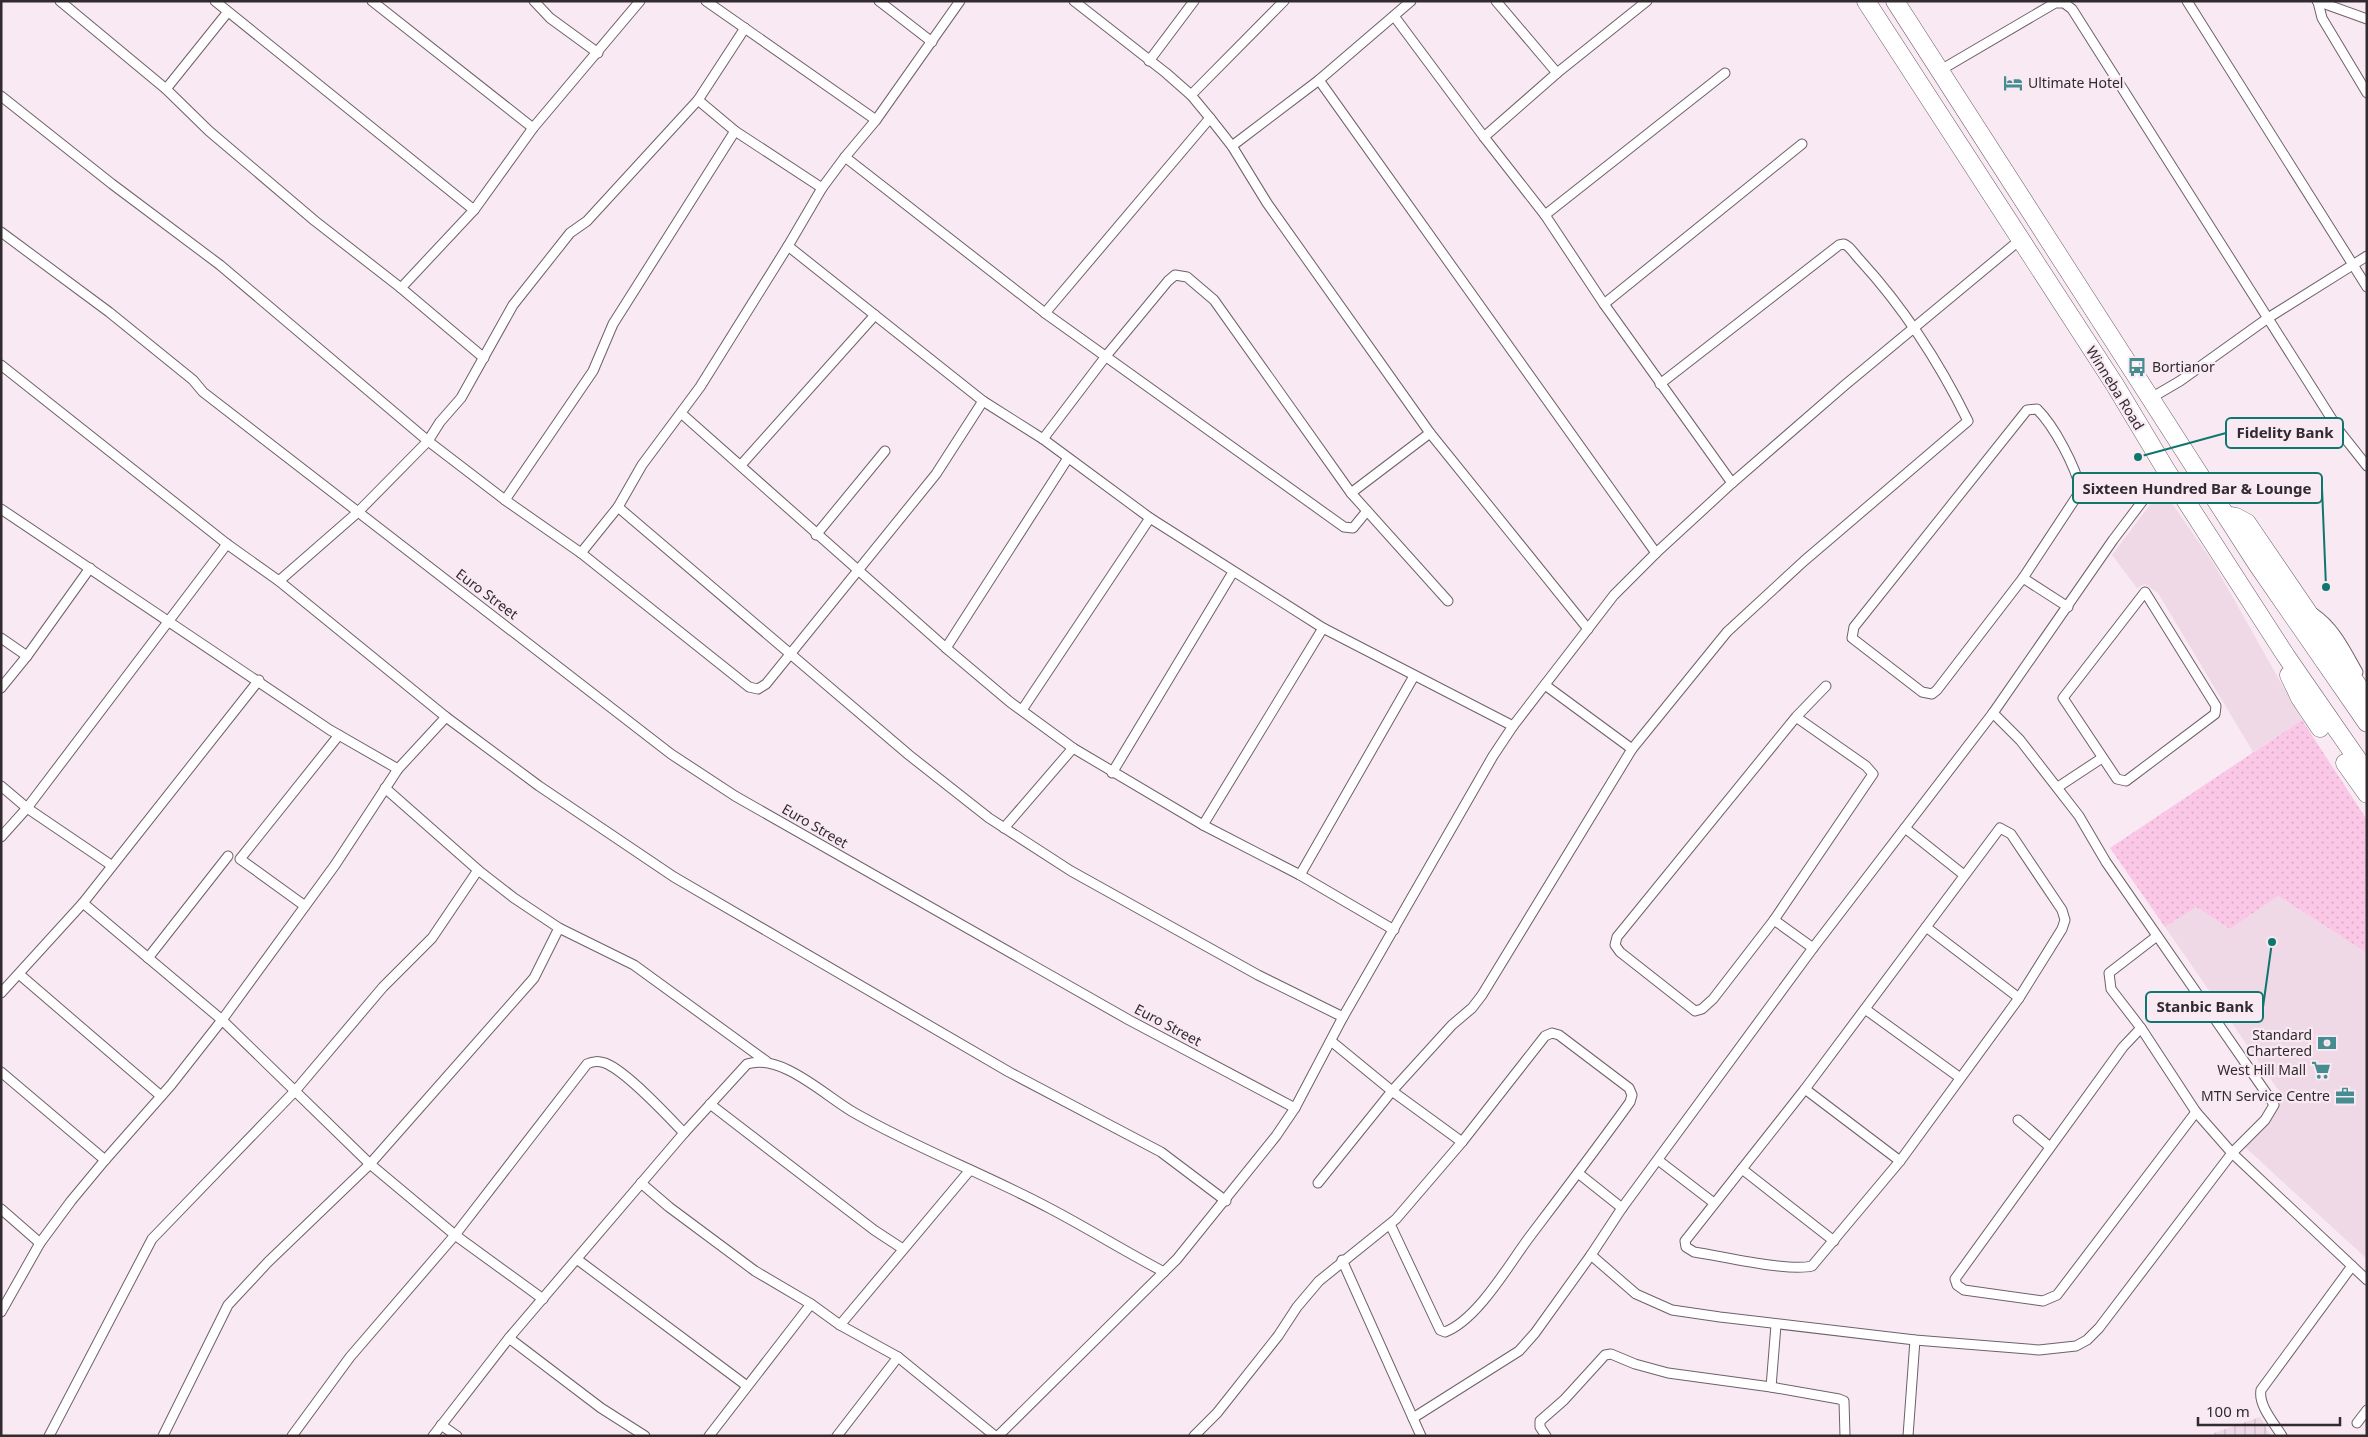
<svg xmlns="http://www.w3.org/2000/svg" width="2368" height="1437" font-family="'Noto Sans',sans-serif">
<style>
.built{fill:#f0d9e6}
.industrial{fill:url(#industrial-grid)}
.grass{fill:url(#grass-dots)}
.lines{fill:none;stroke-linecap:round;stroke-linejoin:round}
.street-casing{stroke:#6e6169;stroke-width:11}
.highway-casing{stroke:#6e6169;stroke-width:19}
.street{stroke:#fff;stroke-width:9}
.highway{stroke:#fff;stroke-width:18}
.labels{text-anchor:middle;stroke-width:4.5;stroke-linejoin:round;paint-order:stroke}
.poi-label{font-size:14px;fill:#312b2f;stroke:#f8e9f2;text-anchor:end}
.street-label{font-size:14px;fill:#312b2f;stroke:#f8e9f2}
.leader{fill:none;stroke:#0f766e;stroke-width:2}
.callout-dot{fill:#0f766e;stroke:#f8e9f2;stroke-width:2}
.callout{fill:#f8e9f2;stroke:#0f766e;stroke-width:2}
.callout-label{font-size:15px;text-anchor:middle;font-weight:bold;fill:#312b2f}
</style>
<defs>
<pattern id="industrial-grid" width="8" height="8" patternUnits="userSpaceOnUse" patternTransform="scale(1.25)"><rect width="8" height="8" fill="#f0d9e6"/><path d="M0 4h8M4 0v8" fill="none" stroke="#cebac6"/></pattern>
<pattern id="grass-dots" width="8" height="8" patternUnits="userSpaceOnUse" patternTransform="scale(1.25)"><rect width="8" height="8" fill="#fbc7e6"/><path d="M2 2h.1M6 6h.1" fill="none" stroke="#d8abc6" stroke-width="1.8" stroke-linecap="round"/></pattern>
</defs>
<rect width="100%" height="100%" fill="#f8e9f2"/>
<g class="built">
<path d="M 2162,489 L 2214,564 L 2302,720 L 2253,752 L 2158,593 L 2145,584 L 2137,588 L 2112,555 Z"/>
<path d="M 2278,896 L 2367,953 L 2367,1259 L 2245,1147 L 2279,1091 L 2165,927 L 2196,907 L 2230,929 Z"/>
</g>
<path class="industrial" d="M 2260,1417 L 2271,1436 L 2215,1436 L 2214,1433 Z"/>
<path class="grass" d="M 2302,720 L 2367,820 L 2367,953 L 2278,896 L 2230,929 L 2196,907 L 2165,927 L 2110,848 Z"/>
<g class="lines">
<g class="street-casing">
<g id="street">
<path d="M 60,1 L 166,89 L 209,131 L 315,221 L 401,288"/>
<path d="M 215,1 L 474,210"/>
<path d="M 372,1 L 533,128"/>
<path d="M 534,1 L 550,18 L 598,53"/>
<path d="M 706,1 L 876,120"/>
<path d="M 879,1 L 932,42"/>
<path d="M 1074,1 L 1166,73 L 1191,95 L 1210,118 L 1232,146 L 1267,203 L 1430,433 L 1588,629"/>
<path d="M 1496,1 L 1557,73"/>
<path d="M 2187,1 L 2367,287"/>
<path d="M 2317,1 L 2367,19"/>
<path d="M 2318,2 L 2322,18 L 2367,93"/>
<path d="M 1394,16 L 1484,137 L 1545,215 L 1604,304 L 1732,483"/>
<path d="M 1149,61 L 1194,1"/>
<path d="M 1939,71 L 2055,3 L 2064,3 L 2072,9 L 2340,432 L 2367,466"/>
<path d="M 1319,80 L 1656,553"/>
<path d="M 166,89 L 227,13"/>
<path d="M 1191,95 L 1284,1"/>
<path d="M 1,96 L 112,184 L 220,265 L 428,441 L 505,500 L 581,553 L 749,687 L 758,689 L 766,684 L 936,474 L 983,401"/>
<path d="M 735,131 L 822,188"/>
<path d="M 1484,137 L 1557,73 L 1647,1"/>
<path d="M 1232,146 L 1319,80 L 1411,1"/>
<path d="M 845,157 L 1045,313 L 1344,527 L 1353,528 L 1367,511"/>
<path d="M 1545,215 L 1725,73"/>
<path d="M 1,232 L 109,312 L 193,380 L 203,392 L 671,754 L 735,796 L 1129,1020 L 1295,1108"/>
<path d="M 788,246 L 983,401 L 1043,439 L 1150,518 L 1323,628 L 1513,726"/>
<path d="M 1604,304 L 1802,144"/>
<path d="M 1045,313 L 1210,118"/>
<path d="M 484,358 L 401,288 L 474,210 L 533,128 L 640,1"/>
<path d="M 1,365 L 227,544 L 279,581 L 446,717 L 539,786 L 674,877 L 1009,1072 L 1161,1152 L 1226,1201"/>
<path d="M 2151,398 L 2180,381 L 2268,318 L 2367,256"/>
<path d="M 2037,409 C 2055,427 2075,466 2081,490 L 2023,578 L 1937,690 L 1932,694 L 1922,692 L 1852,638 L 1854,627 L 2027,410 Z"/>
<path d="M 682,414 L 946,648 L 1010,702 L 1073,748 L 1203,825 L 1300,875 L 1394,930"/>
<path d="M 1043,439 L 1106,356 L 1168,281 L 1175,275 L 1187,277 L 1214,300 L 1351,493 L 1448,601"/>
<path d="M 741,465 L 875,315"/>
<path d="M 1351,493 L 1430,433"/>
<path d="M 505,500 L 593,371 L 613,324 L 735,131 L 698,100"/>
<path d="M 618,507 L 909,755 L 989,818 L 1071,871 L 1258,975 L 1343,1017"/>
<path d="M 1,509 L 330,730 L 398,769"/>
<path d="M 816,535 L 885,451"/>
<path d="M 581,553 L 618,507 L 642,465 L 700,387 L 788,246 L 822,188 L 845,157 L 876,120 L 960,1"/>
<path d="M 2023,578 L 2068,607"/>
<path d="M 279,581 L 358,512 L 428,441 L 440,422 L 461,398 L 513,305 L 570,233 L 587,221 L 698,100 L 745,28"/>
<path d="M 2145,592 L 2216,706 L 2215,714 L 2126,781 L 2117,779 L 2063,698 Z"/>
<path d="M 2314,613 C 2335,627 2346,651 2358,672"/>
<path d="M 1,638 L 27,656"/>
<path d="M 946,648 L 1068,458"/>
<path d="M 259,680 L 83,903 L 222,1020 L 335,865 L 398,769 L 446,717"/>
<path d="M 1545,685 L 1632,749"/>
<path d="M 1,688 L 27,656 L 90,568"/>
<path d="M 1022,710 L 1150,518"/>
<path d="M 1796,717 L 1866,766 L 1873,774 L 1774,920 L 1713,999 L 1702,1009 L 1695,1011 L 1620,952 L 1615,945 L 1617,937 L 1796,717 L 1826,686"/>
<path d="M 1112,773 L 1233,572"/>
<path d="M 1,786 L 27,808 L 111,865"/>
<path d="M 2058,787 L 2102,758"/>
<path d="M 385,788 L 478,870 L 514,898 L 559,928 L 634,965 L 766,1061"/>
<path d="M 1203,825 L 1323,628"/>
<path d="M 1004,828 L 1073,748"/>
<path d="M 1905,828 L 1964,875"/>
<path d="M 2000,828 L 2011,834 L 2062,910 L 2065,920 L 2062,929 L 2019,998 L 1900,1161 L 1812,1266 C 1787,1272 1722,1256 1694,1252 L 1686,1247 L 1685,1241 L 1805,1089 Z"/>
<path d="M 1,837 L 27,808 L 227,544"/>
<path d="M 1300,875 L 1414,676"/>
<path d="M 305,906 L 240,859 L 339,735"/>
<path d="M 1774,920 L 1813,948"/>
<path d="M 1926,927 L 2019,998"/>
<path d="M 2157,936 L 2109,973 L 2111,989 L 2141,1028 L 2196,1112 L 2232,1153 L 2367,1280"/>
<path d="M 148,958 L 228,856"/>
<path d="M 19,974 L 161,1096"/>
<path d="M 1,993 L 83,903"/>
<path d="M 1865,1009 L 1959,1077"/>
<path d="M 2141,1028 L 2123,1047 L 1955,1279 L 1957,1285 L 1964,1290 L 2043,1301 L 2057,1295 L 2196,1112"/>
<path d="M 1331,1041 L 1392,1091 L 1462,1142"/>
<path d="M 1,1072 L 105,1160"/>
<path d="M 1805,1089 L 1900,1161"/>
<path d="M 710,1104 L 874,1230 L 903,1249"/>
<path d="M 2018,1120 L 2050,1147"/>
<path d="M 1658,1160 L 1714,1203"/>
<path d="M 1742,1169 L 1834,1241"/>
<path d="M 1578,1173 L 1622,1208"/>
<path d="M 641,1183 L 669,1207 L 755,1271 L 811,1304 L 840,1325 L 898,1357 L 995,1436"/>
<path d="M 1318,1183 L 1392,1091 L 1452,1025 L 1472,1008 L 1482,995 L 1632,749 L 1727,632 L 1804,561 L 1968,421 C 1940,364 1903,307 1860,260 C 1855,255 1850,246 1844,244 L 1839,245 L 1660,384"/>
<path d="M 1,1209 L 40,1243"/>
<path d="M 1591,1255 L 1636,1294 L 1672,1310 L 1720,1317 L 1915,1340 L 2039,1350 L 2076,1346 L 2087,1340 L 2099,1328 L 2232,1153 L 2265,1120 L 2274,1105 L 2271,1100 L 2106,862 L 2079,816 L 2020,740 L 1993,713"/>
<path d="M 578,1260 L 747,1386"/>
<path d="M 1342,1260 L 1421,1436"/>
<path d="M 1,1312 L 40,1243 L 71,1201 L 105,1160 L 171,1085 L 222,1020 L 370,1164 L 455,1235 L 543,1299"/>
<path d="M 840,1325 L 970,1170"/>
<path d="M 509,1338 L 601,1408 L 645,1436"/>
<path d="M 1771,1387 L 1776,1325"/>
<path d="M 1413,1418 L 1519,1351 L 1535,1333 L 1591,1255 L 1622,1208 L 1813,948 L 1993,713 L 2113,540 L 2166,470"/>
<path d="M 2357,1423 L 2367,1410"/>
<path d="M 441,1425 L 457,1436"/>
<path d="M 49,1436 L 152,1239 L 295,1091 L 383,987 L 432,938 L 478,870"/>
<path d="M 163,1436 L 228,1305 L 268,1262 L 370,1164 L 534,978 L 559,928"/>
<path d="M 292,1436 L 350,1357 L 455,1235 L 587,1064 C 594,1061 598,1061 605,1063 C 626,1071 667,1115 684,1133"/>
<path d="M 433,1436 L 509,1338 L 684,1133 L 747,1064 C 781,1053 824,1095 853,1112 C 917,1149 986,1174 1051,1209 C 1089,1229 1126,1252 1164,1272"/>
<path d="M 709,1436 L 811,1304"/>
<path d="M 837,1436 L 898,1357"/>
<path d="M 998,1436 L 1177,1259 L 1276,1136 L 1295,1108 L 1343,1017 L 1493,756 L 1513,726 L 1614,595 L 1656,553 L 1732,483 L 1845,385 L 2021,239"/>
<path d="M 1194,1436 L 1217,1413 L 1278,1336 L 1297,1307 L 1319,1281 L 1396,1219 L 1462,1142 L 1545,1036 L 1552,1033 L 1559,1035 L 1629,1088 L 1632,1095 L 1630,1102 C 1597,1148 1562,1194 1528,1239 C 1508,1266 1477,1320 1445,1332 L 1440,1330 L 1390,1224"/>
<path d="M 1546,1436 L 1540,1427 L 1540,1421 L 1564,1400 L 1605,1355 L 1611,1354 L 1635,1364 L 1668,1373 L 1771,1387 L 1839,1399 L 1844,1401 L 1845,1436"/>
<path d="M 1908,1436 L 1915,1340"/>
<path d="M 2282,1436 C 2274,1423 2258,1405 2261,1390 L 2352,1266"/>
</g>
</g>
<g class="highway-casing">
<g id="highway">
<path d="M 1866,1 L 2115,385 L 2166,470 L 2286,656 L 2367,773"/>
<path d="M 1895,1 L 2257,564 L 2367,723"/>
<path d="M 2226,515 L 2236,517 L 2247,523 L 2367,699"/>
<path d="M 2289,675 L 2300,698 L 2320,728"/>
<path d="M 2345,763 L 2367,794"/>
</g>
</g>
<use href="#street" class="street"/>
<use href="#highway" class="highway"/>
</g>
<defs>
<g id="hotel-bare" transform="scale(1.5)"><path d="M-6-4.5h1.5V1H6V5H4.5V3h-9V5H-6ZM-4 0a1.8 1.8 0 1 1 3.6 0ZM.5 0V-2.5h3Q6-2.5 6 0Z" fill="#458d90" stroke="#f8e9f2" stroke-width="2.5" paint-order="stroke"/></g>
<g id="bus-bare" transform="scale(1.5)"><path d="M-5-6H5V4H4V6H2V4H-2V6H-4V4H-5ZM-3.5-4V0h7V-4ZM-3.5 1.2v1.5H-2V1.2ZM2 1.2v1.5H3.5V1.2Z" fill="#458d90" stroke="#f8e9f2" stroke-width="2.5" paint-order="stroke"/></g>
<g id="bank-bare" transform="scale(1.5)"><path d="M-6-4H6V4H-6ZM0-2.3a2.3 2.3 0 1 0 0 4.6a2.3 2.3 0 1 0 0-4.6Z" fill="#458d90" stroke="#f8e9f2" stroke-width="2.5" paint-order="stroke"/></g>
<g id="supermarket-bare" transform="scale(1.5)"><path d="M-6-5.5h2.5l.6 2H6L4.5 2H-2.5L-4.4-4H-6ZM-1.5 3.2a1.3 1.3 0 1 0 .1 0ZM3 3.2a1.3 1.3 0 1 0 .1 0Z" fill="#458d90" stroke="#f8e9f2" stroke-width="2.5" paint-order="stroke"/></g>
<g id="office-bare" transform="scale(1.5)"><path d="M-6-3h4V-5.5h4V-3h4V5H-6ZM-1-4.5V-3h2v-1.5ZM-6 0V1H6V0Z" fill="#458d90" stroke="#f8e9f2" stroke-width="2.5" paint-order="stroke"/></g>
</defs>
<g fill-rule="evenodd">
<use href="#hotel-bare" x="2013" y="83"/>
<use href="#bus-bare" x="2137" y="367"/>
<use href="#bank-bare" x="2327" y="1043"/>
<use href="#supermarket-bare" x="2321" y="1070"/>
<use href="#office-bare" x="2345" y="1096"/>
</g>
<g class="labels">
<g class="poi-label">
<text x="2028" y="88" text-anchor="start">Ultimate Hotel</text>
<text x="2152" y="372" text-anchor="start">Bortianor</text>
<text x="2312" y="1040">Standard<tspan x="2312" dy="16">Chartered</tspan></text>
<text x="2306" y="1075">West Hill Mall</text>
<text x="2330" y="1101">MTN Service Centre</text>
</g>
<g class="street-label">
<text transform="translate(2115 388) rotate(58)" y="5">Winneba Road</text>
<text transform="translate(487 594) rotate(37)" y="5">Euro Street</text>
<text transform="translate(815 826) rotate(30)" y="5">Euro Street</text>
<text transform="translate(1168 1025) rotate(28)" y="5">Euro Street</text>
</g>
</g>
<path class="leader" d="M2138 457L2226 433M2326 587L2322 488M2272 942L2263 1007"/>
<g class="callout-dot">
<circle cx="2138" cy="457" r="5"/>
<circle cx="2326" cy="587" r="5"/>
<circle cx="2272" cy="942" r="5"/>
</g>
<g class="callout">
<rect x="2226" y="418" width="117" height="30" rx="5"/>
<rect x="2073" y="473" width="249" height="30" rx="5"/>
<rect x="2146" y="992" width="117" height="30" rx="5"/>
</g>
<g class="callout-label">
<text x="2285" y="438">Fidelity Bank</text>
<text x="2197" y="494">Sixteen Hundred Bar &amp; Lounge</text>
<text x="2205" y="1012">Stanbic Bank</text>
</g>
<rect width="2368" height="1437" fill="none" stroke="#312b2f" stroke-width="5"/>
<path d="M2198 1417v8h142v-8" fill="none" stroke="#312b2f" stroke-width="2.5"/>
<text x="2206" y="1417" font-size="15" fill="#312b2f" stroke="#f8e9f2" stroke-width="4" paint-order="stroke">100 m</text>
</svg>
